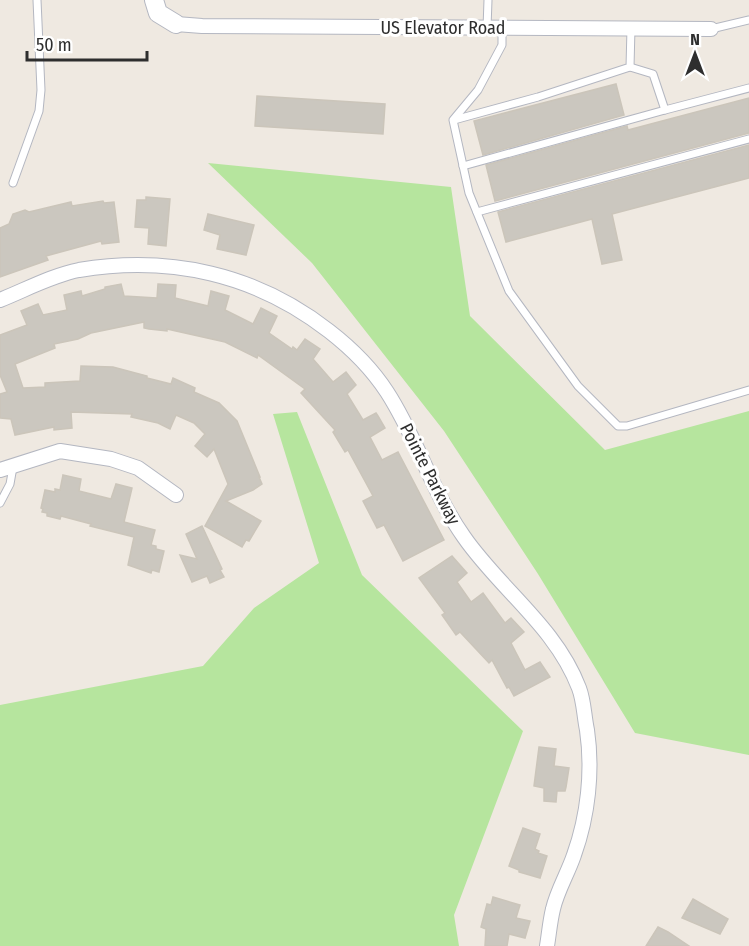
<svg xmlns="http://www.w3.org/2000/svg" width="749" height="946" font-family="'Fira Sans Condensed',sans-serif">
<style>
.green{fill:#b6e59e}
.building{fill:#cbc7bf;stroke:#cbc5ba;stroke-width:1.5}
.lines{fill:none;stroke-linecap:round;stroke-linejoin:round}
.service-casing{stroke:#b4b7c1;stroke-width:9}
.minor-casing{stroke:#b4b7c1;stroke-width:16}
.tertiary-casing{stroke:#b4b7c1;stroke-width:20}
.service{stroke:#fff;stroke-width:7}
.minor{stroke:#fff;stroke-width:14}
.tertiary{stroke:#fff;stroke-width:18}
.labels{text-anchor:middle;stroke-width:6;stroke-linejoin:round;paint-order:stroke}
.street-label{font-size:18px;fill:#2e2e2e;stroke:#fff}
</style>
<rect width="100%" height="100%" fill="#efe9e1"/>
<g class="green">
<path d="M 208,163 L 451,187 L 470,316 L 605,450 L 749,411 L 749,755 L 635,733 L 538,574 L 444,431 L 312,263 Z"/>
<path d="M 297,412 L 362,575 L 523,731 L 454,915 L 459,946 L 0,946 L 0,705 L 203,666 L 254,608 L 319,563 L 273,414 Z"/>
</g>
<g class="building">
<path d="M 616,84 L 624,115 L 483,155 L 474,121 Z"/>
<path d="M 257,96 L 385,104 L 383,134 L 255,126 Z"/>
<path d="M 749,98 L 749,133 L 495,201 L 486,165 L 627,126 L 628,130 Z"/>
<path d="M 749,145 L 749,178 L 612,214 L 622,260 L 602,264 L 592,219 L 506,242 L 498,212 Z"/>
<path d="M 146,197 L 170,199 L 166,246 L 148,244 L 149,228 L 135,227 L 137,200 L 146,200 Z"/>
<path d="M 103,201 L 104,203 L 114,202 L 119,242 L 102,244 L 101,241 L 46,256 L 48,260 L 0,277 L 0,228 L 9,224 L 13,214 L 25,210 L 29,212 L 71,202 L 72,206 Z"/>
<path d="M 208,214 L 254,225 L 246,255 L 217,249 L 220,235 L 204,230 Z"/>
<path d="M 121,284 L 124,296 L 157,298 L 158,284 L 176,285 L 175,298 L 208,306 L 211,291 L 229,296 L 225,310 L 253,324 L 261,308 L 277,316 L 269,333 L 292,349 L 293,347 L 297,350 L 305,339 L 320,349 L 313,359 L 333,382 L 346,372 L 356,385 L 347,394 L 363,420 L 376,413 L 378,416 L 385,428 L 370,437 L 382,460 L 398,452 L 444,540 L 403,561 L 384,525 L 377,528 L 363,501 L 373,496 L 348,450 L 345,452 L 333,432 L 335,430 L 301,393 L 305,389 L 258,355 L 257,358 L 225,342 L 167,329 L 167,331 L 149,329 L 144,328 L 144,322 L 91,333 L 78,339 L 54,344 L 55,348 L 15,364 L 23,388 L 45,387 L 45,383 L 80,381 L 81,366 L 113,367 L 147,376 L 147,378 L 171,384 L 173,378 L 195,388 L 194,392 L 219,403 L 237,421 L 260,477 L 259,477 L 262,484 L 253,490 L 226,501 L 261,521 L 249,541 L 246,540 L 242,547 L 205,526 L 228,484 L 214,449 L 207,457 L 195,446 L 205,434 L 194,423 L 176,415 L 170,429 L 158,423 L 131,417 L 132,414 L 71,412 L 72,428 L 54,430 L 54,427 L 15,435 L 11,419 L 0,418 L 0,394 L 7,392 L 0,375 L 0,335 L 27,325 L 21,311 L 38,304 L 43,315 L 67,310 L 64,295 L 81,291 L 82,296 L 105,289 L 105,287 Z"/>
<path d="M 63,475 L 81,479 L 79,491 L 111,499 L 116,484 L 132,488 L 124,522 L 155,530 L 151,545 L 156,546 L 156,549 L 164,551 L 159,572 L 152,570 L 151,573 L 128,565 L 134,537 L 90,526 L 91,524 L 61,516 L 60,519 L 47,516 L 47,513 L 42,512 L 43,509 L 41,508 L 45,490 L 55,492 L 55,489 L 60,490 Z"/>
<path d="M 202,526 L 222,569 L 220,570 L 224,577 L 210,583 L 207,576 L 192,582 L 180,555 L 197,559 L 186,534 Z"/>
<path d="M 452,556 L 467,573 L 457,582 L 471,602 L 483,593 L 505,623 L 511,618 L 524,632 L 511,643 L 525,670 L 540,662 L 550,677 L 514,696 L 509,687 L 507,688 L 492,660 L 489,663 L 460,632 L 456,635 L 442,615 L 445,613 L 419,578 Z"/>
<path d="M 539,747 L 556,749 L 554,766 L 569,768 L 566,787 L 565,791 L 557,791 L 556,802 L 544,801 L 544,788 L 534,786 Z"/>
<path d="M 523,828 L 540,834 L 535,849 L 539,851 L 538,853 L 547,856 L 540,878 L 519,872 L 519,870 L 509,866 Z"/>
<path d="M 493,897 L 520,905 L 516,918 L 530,921 L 525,938 L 509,934 L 507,946 L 485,946 L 486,929 L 481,927 L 487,904 L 491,905 Z"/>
<path d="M 693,899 L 728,919 L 720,934 L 682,918 Z"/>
<path d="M 658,927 L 668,932 L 689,946 L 646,946 Z"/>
</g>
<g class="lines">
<g class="service-casing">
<g id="service">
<path d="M 487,28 L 488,0"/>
<path d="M 502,28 L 502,45 L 478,90 L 453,120 L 469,193 L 509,291 L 578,386 L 618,426 L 627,426 L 749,390"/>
<path d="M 711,29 L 749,20"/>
<path d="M 665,110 L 749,88"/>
<path d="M 454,120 L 538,97 L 630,67 L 631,28"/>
<path d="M 463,166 L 665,110 L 653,74 L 630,67"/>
<path d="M 13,183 L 39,111 L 41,90 L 37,0"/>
<path d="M 477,212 L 749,139"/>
<path d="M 0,503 L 10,484 L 13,467"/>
</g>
</g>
<g class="minor-casing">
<g id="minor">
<path d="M 176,24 L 202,26 L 711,29"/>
<path d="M 0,300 C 25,290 53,275 79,270 C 170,255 256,274 329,331 C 351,348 372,369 387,392 C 417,438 432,492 464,537 C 500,589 556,627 579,688 C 584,701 584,716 587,730 C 593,771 588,816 574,855 C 568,873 557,891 553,909 C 550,921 549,934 547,946"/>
<path d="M 0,470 L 60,451 L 111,459 L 138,468 L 176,495"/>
</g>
</g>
<g class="tertiary-casing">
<path id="tertiary" d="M 154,0 L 158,13 L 176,24"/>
</g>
<use href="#service" class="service"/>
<use href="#minor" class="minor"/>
<use href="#tertiary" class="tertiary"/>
</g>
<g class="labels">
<g class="street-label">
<text x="443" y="34">US Elevator Road</text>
<text transform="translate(430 474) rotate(63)" y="6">Pointe Parkway</text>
</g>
</g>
<g transform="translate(695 54)" stroke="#ffffff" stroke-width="4.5" paint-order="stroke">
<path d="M0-4.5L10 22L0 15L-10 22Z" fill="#2e2e2e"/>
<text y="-9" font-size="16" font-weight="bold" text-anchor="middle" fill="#2e2e2e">N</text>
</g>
<path d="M27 51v9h120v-9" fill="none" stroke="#2e2e2e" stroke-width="3"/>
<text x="36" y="51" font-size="18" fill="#2e2e2e" stroke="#ffffff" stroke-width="4.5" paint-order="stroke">50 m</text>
</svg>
